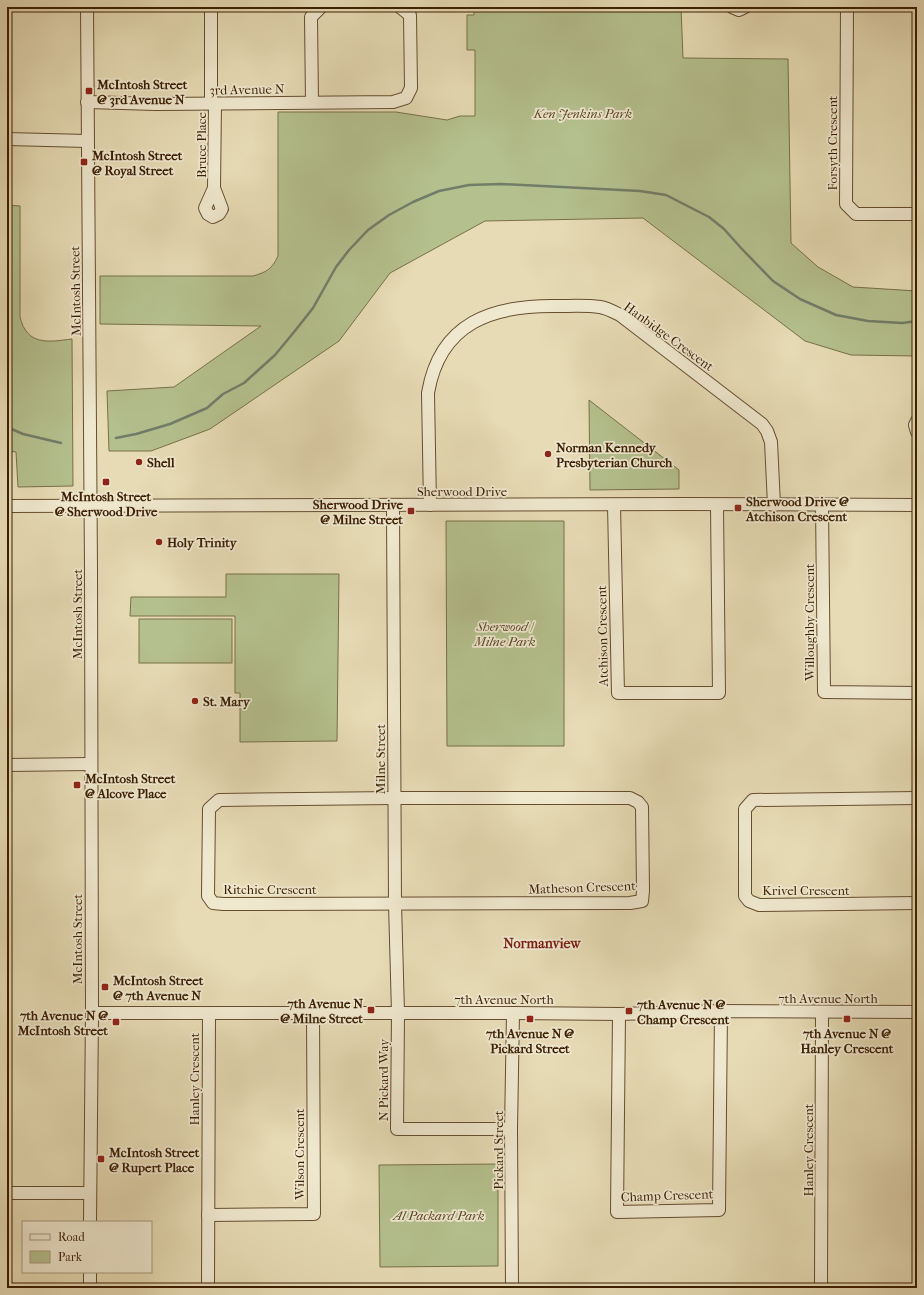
<svg xmlns="http://www.w3.org/2000/svg" width="924" height="1295" font-family="'IM FELL French Canon',serif">
<style>
.green{fill:#b4c08e;stroke:#787049}
.lines{fill:none;stroke-linecap:round;stroke-linejoin:round}
.stream{stroke:#727d69;stroke-width:2.5}
.minor-casing{stroke:#664e30;stroke-width:14}
.minor{stroke:#efe8cf;stroke-width:12}
.poi-dot{fill:#8f2418;stroke:#efe8cf;stroke-width:1.5}
.labels{text-anchor:middle;stroke-width:3.5;stroke-linejoin:round;paint-order:stroke}
.poi-label{font-size:13px;font-weight:bold;fill:#3c1f04;stroke:#efe8cf;text-anchor:start}
.street-label{font-size:13px;fill:#3c1f04;stroke:#efe8cf}
.park-label{font-size:13px;font-style:italic;fill:#5a4726;stroke:#efe8cf}
.neighbourhood-label{font-size:14px;font-weight:bold;fill:#7a1f14;stroke:#efe8cf}
</style>
<rect width="100%" height="100%" fill="#e6dbb5"/>
<filter id="stains"><feTurbulence type="fractalNoise" baseFrequency=".005" numOctaves="4"/><feColorMatrix values="0 0 0 0 .2 0 0 0 0 .09 0 0 0 0 .02 0 0 0 .5 -.17"/></filter>
<radialGradient id="worn" r=".72"><stop offset=".6" stop-color="#630" stop-opacity="0"/><stop offset="1" stop-color="#630" stop-opacity=".3"/></radialGradient>
<g class="green">
<path d="M 474,7 L 681,7 L 683,58 L 788,59 L 791,243 L 818,267 L 853,287 L 917,291 L 917,356 L 851,355 L 805,341 L 643,218 L 485,221 L 390,273 L 339,341 L 210,429 L 151,451 L 109,451 L 107,391 L 174,387 L 261,326 L 100,324 L 100,276 L 253,276 C 267,272 272,269 278,256 L 278,112 L 396,112 L 447,120 L 460,116 L 475,116 L 475,50 L 467,50 L 467,15 L 474,15 Z"/>
<path d="M 7,205 L 20,206 L 20,317 C 27,346 48,342 72,339 L 73,486 L 18,487 L 16,452 L 7,451 Z"/>
<path d="M 589,400 L 679,470 L 679,489 L 590,490 Z"/>
<path d="M 446,521 L 564,521 L 564,746 L 447,746 Z"/>
<path d="M 226,574 L 339,574 L 337,741 L 240,742 L 240,693 L 235,693 L 235,616 L 130,616 L 131,597 L 226,597 Z"/>
<rect x="139" y="619" width="93" height="44"/>
<path d="M 498,1164 L 498,1266 L 380,1267 L 379,1165 Z"/>
</g>
<g class="lines">
<g class="stream">
<path d="M 7,427 L 23,434 L 61,443"/>
<path d="M 116,438 L 136,434 L 170,424 L 207,408 L 223,394 L 244,383 L 275,355 L 294,332 L 313,308 L 336,267 L 349,250 L 368,230 L 389,215 L 413,202 L 439,191 L 469,185 L 501,184 L 640,191 L 666,195 L 709,217 L 724,229 L 741,248 L 773,281 L 800,299 L 836,315 L 868,321 L 902,323 L 917,321"/>
</g>
<g class="minor-casing">
<g id="minor">
<path d="M 87,7 L 91,570 L 92,1013 L 90,1222"/>
<path d="M 732,7 L 739,10 L 745,7"/>
<path d="M 847,7 L 846,204 L 856,214 L 917,214"/>
<path d="M 87,102 L 156,104 L 393,102 L 406,98 L 411,88 L 410,15 L 400,7"/>
<path d="M 312,102 L 311,17 L 321,7"/>
<path d="M 211,103 L 211,7"/>
<path d="M 7,139 L 87,141"/>
<path d="M 214,188 L 205,208 L 208,214 L 213,217 L 219,214 L 222,209 L 214,188 L 215,103"/>
<path d="M 917,421 L 915,425 L 917,432"/>
<path d="M 393,505 L 395,903 L 398,1013 L 397,1129 L 511,1129"/>
<path d="M 430,505 L 428,393 C 440,322 493,305 557,306 C 571,306 587,305 600,307 C 607,308 614,312 620,315 L 762,424 L 767,431 L 771,442 L 774,505"/>
<path d="M 614,505 L 618,693 L 719,693 L 717,505"/>
<path d="M 822,505 L 824,692 L 917,693"/>
<path d="M 7,506 L 687,504 L 917,505"/>
<path d="M 7,765 L 91,764"/>
<path d="M 394,798 L 630,798 L 638,802 L 642,807 L 643,891 L 642,901 L 630,903 L 223,904 L 213,903 L 208,896 L 209,809 L 219,800 Z"/>
<path d="M 917,798 L 753,800 L 745,809 L 745,896 L 749,901 L 759,905 L 917,903"/>
<path d="M 92,1013 L 513,1013 L 619,1014 L 721,1011 L 917,1012"/>
<path d="M 619,1014 L 617,1212 L 719,1210 L 721,1011"/>
<path d="M 7,1193 L 90,1193"/>
<path d="M 208,1215 L 314,1214 L 313,1013"/>
<path d="M 90,1272 L 90,1288"/>
<path d="M 208,1288 L 209,1013"/>
<path d="M 512,1288 L 511,1129 L 513,1013"/>
<path d="M 821,1288 L 822,1012"/>
</g>
</g>
<use href="#minor" class="minor"/>
</g>
<g class="poi-dot">
<rect x="85" y="87" width="8" height="8" rx="2"/>
<rect x="80" y="158" width="8" height="8" rx="2"/>
<circle cx="548" cy="454" r="4"/>
<circle cx="139" cy="462" r="4"/>
<rect x="102" y="478" width="8" height="8" rx="2"/>
<rect x="734" y="504" width="8" height="8" rx="2"/>
<rect x="407" y="507" width="8" height="8" rx="2"/>
<circle cx="159" cy="542" r="4"/>
<circle cx="195" cy="701" r="4"/>
<rect x="73" y="781" width="8" height="8" rx="2"/>
<rect x="101" y="983" width="8" height="8" rx="2"/>
<rect x="367" y="1006" width="8" height="8" rx="2"/>
<rect x="625" y="1007" width="8" height="8" rx="2"/>
<rect x="526" y="1015" width="8" height="8" rx="2"/>
<rect x="843" y="1015" width="8" height="8" rx="2"/>
<rect x="112" y="1018" width="8" height="8" rx="2"/>
<rect x="97" y="1155" width="8" height="8" rx="2"/>
</g>
<g class="labels">
<g class="poi-label">
<text x="97" y="89">McIntosh Street<tspan x="97" dy="15">@ 3rd Avenue N</tspan></text>
<text x="92" y="160">McIntosh Street<tspan x="92" dy="15">@ Royal Street</tspan></text>
<text x="556" y="452">Norman Kennedy<tspan x="556" dy="15">Presbyterian Church</tspan></text>
<text x="147" y="467">Shell</text>
<text x="106" y="501" text-anchor="middle">McIntosh Street<tspan x="106" dy="15">@ Sherwood Drive</tspan></text>
<text x="746" y="506">Sherwood Drive @<tspan x="746" dy="15">Atchison Crescent</tspan></text>
<text x="403" y="509" text-anchor="end">Sherwood Drive<tspan x="403" dy="15">@ Milne Street</tspan></text>
<text x="167" y="547">Holy Trinity</text>
<text x="203" y="706">St. Mary</text>
<text x="85" y="783">McIntosh Street<tspan x="85" dy="15">@ Alcove Place</tspan></text>
<text x="113" y="985">McIntosh Street<tspan x="113" dy="15">@ 7th Avenue N</tspan></text>
<text x="363" y="1008" text-anchor="end">7th Avenue N<tspan x="363" dy="15">@ Milne Street</tspan></text>
<text x="637" y="1009">7th Avenue N @<tspan x="637" dy="15">Champ Crescent</tspan></text>
<text x="108" y="1020" text-anchor="end">7th Avenue N @<tspan x="108" dy="15">McIntosh Street</tspan></text>
<text x="530" y="1038" text-anchor="middle">7th Avenue N @<tspan x="530" dy="15">Pickard Street</tspan></text>
<text x="847" y="1038" text-anchor="middle">7th Avenue N @<tspan x="847" dy="15">Hanley Crescent</tspan></text>
<text x="109" y="1157">McIntosh Street<tspan x="109" dy="15">@ Rupert Place</tspan></text>
</g>
<g class="street-label">
<text transform="translate(247 89) rotate(-1)" y="5">3rd Avenue N</text>
<text transform="translate(832 143) rotate(-90)" y="5">Forsyth Crescent</text>
<text transform="translate(201 145) rotate(-90)" y="5">Bruce Place</text>
<text transform="translate(75 291) rotate(-91)" y="5">McIntosh Street</text>
<text transform="translate(669 336) rotate(36)" y="5">Hanbidge Crescent</text>
<text x="462" y="496">Sherwood Drive</text>
<text transform="translate(77 614) rotate(-90)" y="5">McIntosh Street</text>
<text transform="translate(809 622) rotate(-90)" y="5">Willoughby Crescent</text>
<text transform="translate(602 636) rotate(-91)" y="5">Atchison Crescent</text>
<text transform="translate(380 759) rotate(-90)" y="5">Milne Street</text>
<text transform="translate(582 887) rotate(-2)" y="5">Matheson Crescent</text>
<text x="270" y="894">Ritchie Crescent</text>
<text x="806" y="895">Krivel Crescent</text>
<text transform="translate(77 939) rotate(-90)" y="5">McIntosh Street</text>
<text x="828" y="1003">7th Avenue North</text>
<text x="504" y="1004">7th Avenue North</text>
<text transform="translate(194 1079) rotate(-90)" y="5">Hanley Crescent</text>
<text transform="translate(383 1080) rotate(-90)" y="5">N Pickard Way</text>
<text transform="translate(498 1150) rotate(-90)" y="5">Pickard Street</text>
<text transform="translate(808 1150) rotate(-90)" y="5">Hanley Crescent</text>
<text transform="translate(299 1154) rotate(-90)" y="5">Wilson Crescent</text>
<text transform="translate(667 1195) rotate(-2)" y="5">Champ Crescent</text>
</g>
<g class="park-label">
<text x="583" y="118">Ken Jenkins Park</text>
<text x="505" y="631">Sherwood /<tspan x="505" dy="15">Milne Park</tspan></text>
<text x="439" y="1220">Al Packard Park</text>
</g>
<g class="neighbourhood-label">
<text x="542" y="948">Normanview</text>
</g>
</g>
<rect width="924" height="1295" fill="none" stroke="#e6dbb5" stroke-width="24"/>
<rect x="8" y="8" width="908" height="1279" fill="none" stroke="#3c1f04" stroke-width="2"/>
<rect x="12" y="12" width="900" height="1271" fill="none" stroke="#3c1f04"/>
<rect x="22" y="1221" width="130" height="52" fill="#efe8cf" stroke="#a7987e"/>
<rect x="30" y="1234" width="20" height="6" fill="#efe8cf" stroke="#a7987e"/>
<text x="58" y="1241" font-size="12" fill="#3c1f04">Road</text>
<rect x="30" y="1251" width="20" height="12" fill="#b4c08e" stroke="#a7987e"/>
<text x="58" y="1261" font-size="12" fill="#3c1f04">Park</text>
<rect width="100%" height="100%" filter="url(#stains)"/>
<rect width="100%" height="100%" fill="url(#worn)"/>
</svg>
